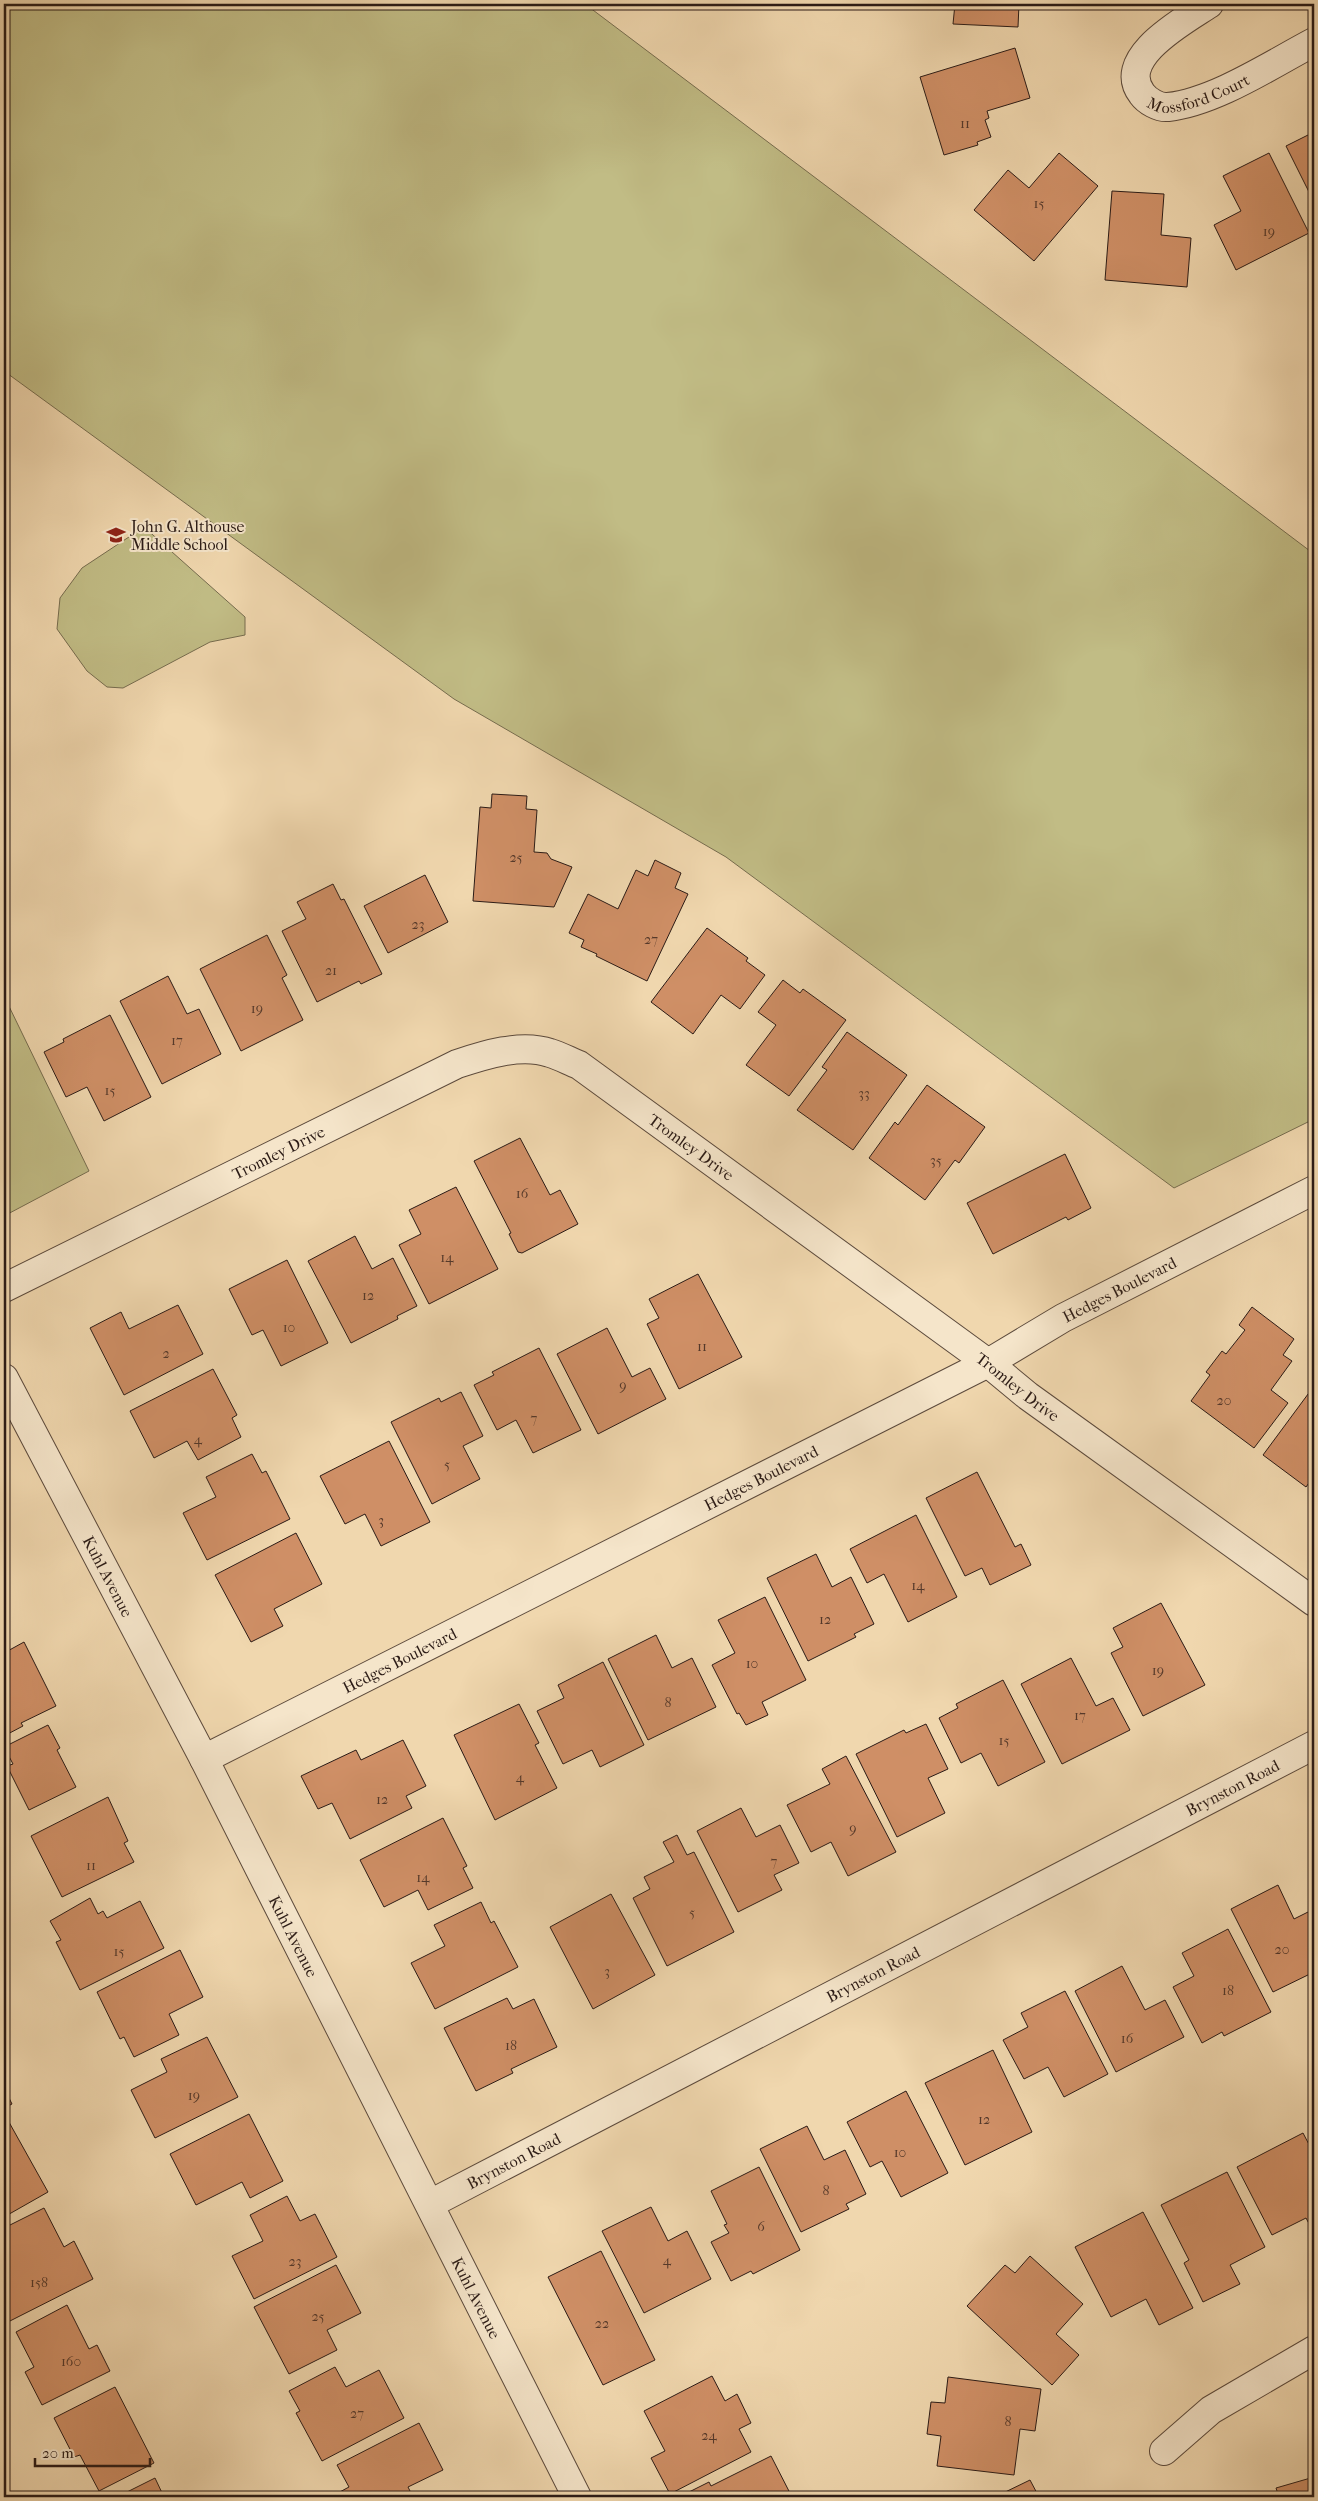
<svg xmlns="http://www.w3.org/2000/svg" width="1318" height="2501" font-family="'IM FELL French Canon',serif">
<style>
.green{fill:#c1bc85;stroke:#766c4e}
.building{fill:#cf8f66;stroke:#2b1b16}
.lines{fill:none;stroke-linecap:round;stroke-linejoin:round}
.minor-casing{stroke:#5c4a3c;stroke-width:30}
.minor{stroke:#f5e5ca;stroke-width:28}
.labels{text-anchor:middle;stroke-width:4;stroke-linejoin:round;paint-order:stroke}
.number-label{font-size:14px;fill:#54382a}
.street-label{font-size:16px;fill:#2b1b16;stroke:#f5e5ca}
.poi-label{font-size:16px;fill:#2b1b16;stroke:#f5e5ca;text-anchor:start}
</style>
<rect width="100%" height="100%" fill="#f0d7ae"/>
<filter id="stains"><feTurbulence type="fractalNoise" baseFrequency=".004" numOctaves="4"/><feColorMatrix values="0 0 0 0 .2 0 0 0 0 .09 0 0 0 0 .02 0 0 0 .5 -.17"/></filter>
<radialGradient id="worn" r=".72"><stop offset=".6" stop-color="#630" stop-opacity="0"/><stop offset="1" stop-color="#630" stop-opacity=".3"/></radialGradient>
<g class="green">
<path d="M 4,4 L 585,4 L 1314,554 L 1314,1119 L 1174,1188 L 726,857 L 454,699 L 4,371 Z"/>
<path d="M 144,527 L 245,617 L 245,635 L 210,642 L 123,688 L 107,687 L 87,671 L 57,629 L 60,598 L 82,568 Z"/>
<path d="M 4,996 L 89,1171 L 4,1216 Z"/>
</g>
<g class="building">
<path d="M 955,4 L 1019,4 L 1018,27 L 953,24 Z"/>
<path d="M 1015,48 L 1030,98 L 987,111 L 989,118 L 985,120 L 991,137 L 977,142 L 978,145 L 944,155 L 920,77 Z"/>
<path d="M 1314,132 L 1314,202 L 1286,146 Z"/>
<path d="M 1059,153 L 1098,186 L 1034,261 L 974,210 L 1008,170 L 1029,188 Z"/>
<path d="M 1269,153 L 1309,233 L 1236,270 L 1214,225 L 1241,211 L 1223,176 Z"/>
<path d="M 1112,191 L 1164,194 L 1161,235 L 1191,238 L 1187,287 L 1105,280 Z"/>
<path d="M 492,794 L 527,796 L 526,809 L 537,810 L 534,852 L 547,853 L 551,859 L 572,867 L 554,907 L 473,901 L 480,807 L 491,808 Z"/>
<path d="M 655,860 L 681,873 L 675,888 L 688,894 L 647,981 L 596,956 L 597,954 L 581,947 L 584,940 L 569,933 L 588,894 L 618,909 L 636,870 L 648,876 Z"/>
<path d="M 425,875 L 448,922 L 388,953 L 364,906 Z"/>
<path d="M 333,884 L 341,900 L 344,899 L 382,974 L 361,984 L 359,981 L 317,1002 L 282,931 L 306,919 L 297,902 Z"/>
<path d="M 707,928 L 748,958 L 746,961 L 765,975 L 740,1009 L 721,995 L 693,1034 L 651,1002 Z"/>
<path d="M 267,935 L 287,975 L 282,978 L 303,1020 L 241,1051 L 200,969 Z"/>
<path d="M 168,976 L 187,1014 L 199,1009 L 221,1054 L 162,1084 L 120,1001 Z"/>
<path d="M 783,980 L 800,993 L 803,989 L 846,1020 L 789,1096 L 746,1065 L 776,1025 L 758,1012 Z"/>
<path d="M 110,1015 L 151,1097 L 104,1121 L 87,1087 L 66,1097 L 44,1052 L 64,1042 L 63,1039 Z"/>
<path d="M 847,1032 L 907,1075 L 853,1150 L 797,1110 L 827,1070 L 822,1067 Z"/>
<path d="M 927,1085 L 985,1127 L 959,1163 L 955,1160 L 925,1200 L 869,1158 L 895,1122 L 898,1125 Z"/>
<path d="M 520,1138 L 550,1195 L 560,1190 L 578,1224 L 522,1253 L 518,1252 L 509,1234 L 511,1233 L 474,1161 Z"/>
<path d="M 1065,1154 L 1091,1208 L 1068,1220 L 1066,1217 L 993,1254 L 967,1203 Z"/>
<path d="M 456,1187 L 498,1269 L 429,1304 L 399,1245 L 421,1234 L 409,1210 Z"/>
<path d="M 355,1236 L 372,1269 L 393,1258 L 417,1306 L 397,1316 L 398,1319 L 351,1343 L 308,1261 Z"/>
<path d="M 287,1260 L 328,1343 L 281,1366 L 263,1330 L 252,1335 L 229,1289 Z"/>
<path d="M 698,1274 L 742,1357 L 679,1389 L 647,1324 L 659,1318 L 649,1299 Z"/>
<path d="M 178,1305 L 203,1354 L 124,1395 L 90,1328 L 121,1312 L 129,1329 Z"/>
<path d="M 1252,1307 L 1294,1339 L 1283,1355 L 1292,1361 L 1271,1390 L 1288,1403 L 1254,1448 L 1191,1401 L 1210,1375 L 1206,1372 L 1222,1351 L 1226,1354 L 1245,1330 L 1239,1325 Z"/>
<path d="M 607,1328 L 632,1377 L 650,1368 L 666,1399 L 598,1434 L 557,1354 Z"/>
<path d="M 539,1348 L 581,1430 L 533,1453 L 516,1420 L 497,1430 L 474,1385 L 494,1375 L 492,1372 Z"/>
<path d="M 213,1369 L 237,1415 L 232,1418 L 241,1437 L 198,1460 L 187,1441 L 154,1458 L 130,1411 Z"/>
<path d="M 1314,1386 L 1314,1476 L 1306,1487 L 1263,1455 Z"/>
<path d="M 461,1392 L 483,1436 L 463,1446 L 480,1479 L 432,1504 L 391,1422 L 439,1398 L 441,1402 Z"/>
<path d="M 389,1441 L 430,1522 L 381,1546 L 365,1514 L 345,1524 L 320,1476 Z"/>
<path d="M 252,1454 L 262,1473 L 266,1471 L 290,1519 L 207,1560 L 183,1513 L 216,1497 L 206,1477 Z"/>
<path d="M 977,1472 L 1015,1547 L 1021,1544 L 1031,1565 L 990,1585 L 982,1568 L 965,1576 L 926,1498 Z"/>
<path d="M 916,1515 L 957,1597 L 908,1622 L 884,1574 L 867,1583 L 850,1549 Z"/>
<path d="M 296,1533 L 322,1584 L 274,1609 L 283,1626 L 251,1642 L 215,1575 Z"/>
<path d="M 816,1554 L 832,1587 L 851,1577 L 874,1624 L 854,1634 L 856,1637 L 808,1661 L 767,1578 Z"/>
<path d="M 765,1597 L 806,1680 L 762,1702 L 768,1715 L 746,1725 L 739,1713 L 737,1714 L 712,1665 L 735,1653 L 718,1620 Z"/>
<path d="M 1161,1603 L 1205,1685 L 1143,1716 L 1111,1653 L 1123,1647 L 1113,1628 Z"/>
<path d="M 656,1635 L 672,1668 L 692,1658 L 716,1707 L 648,1740 L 608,1659 Z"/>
<path d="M 24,1642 L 56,1706 L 21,1723 L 23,1726 L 4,1736 L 4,1653 Z"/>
<path d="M 1071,1658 L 1096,1706 L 1113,1698 L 1130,1730 L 1062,1764 L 1021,1684 Z"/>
<path d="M 603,1662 L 644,1745 L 600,1767 L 592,1750 L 563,1764 L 537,1711 L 564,1698 L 558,1685 Z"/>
<path d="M 1003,1680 L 1045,1762 L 998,1786 L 981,1753 L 961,1763 L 939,1718 L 958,1708 L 956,1704 Z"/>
<path d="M 519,1704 L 539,1743 L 535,1745 L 557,1788 L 495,1820 L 454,1735 Z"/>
<path d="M 926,1724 L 948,1769 L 928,1778 L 945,1813 L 897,1837 L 856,1754 L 904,1730 L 906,1733 Z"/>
<path d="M 48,1725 L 60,1748 L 57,1750 L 76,1787 L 29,1810 L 7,1766 L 13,1764 L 4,1747 Z"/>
<path d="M 403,1740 L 426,1786 L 406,1796 L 412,1808 L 350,1839 L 332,1803 L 318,1809 L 301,1776 L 356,1750 L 361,1760 Z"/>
<path d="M 846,1756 L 896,1852 L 848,1876 L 831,1842 L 811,1852 L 787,1805 L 830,1784 L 822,1769 Z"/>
<path d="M 108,1797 L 128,1841 L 124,1843 L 134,1862 L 62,1897 L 31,1836 Z"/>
<path d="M 741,1808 L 756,1837 L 780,1825 L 799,1863 L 774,1875 L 782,1890 L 738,1912 L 697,1831 Z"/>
<path d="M 443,1818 L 467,1866 L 463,1868 L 473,1888 L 428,1910 L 418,1890 L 384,1907 L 360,1860 Z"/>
<path d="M 677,1835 L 687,1855 L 694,1852 L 734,1932 L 667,1966 L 633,1898 L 650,1889 L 644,1877 L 674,1862 L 663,1842 Z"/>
<path d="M 1278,1885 L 1294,1919 L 1314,1909 L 1314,1972 L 1273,1992 L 1231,1909 Z"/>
<path d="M 611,1894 L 655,1975 L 593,2009 L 550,1927 Z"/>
<path d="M 90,1898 L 98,1914 L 103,1911 L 107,1918 L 140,1901 L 164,1948 L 80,1990 L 56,1942 L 61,1940 L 50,1921 Z"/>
<path d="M 481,1902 L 491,1923 L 494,1921 L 518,1967 L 435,2009 L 411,1963 L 445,1946 L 434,1925 Z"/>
<path d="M 1228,1929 L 1271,2012 L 1224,2036 L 1222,2032 L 1202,2043 L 1173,1987 L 1194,1976 L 1182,1953 Z"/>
<path d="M 180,1950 L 203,1997 L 169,2014 L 179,2035 L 134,2057 L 124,2037 L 120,2039 L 97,1992 Z"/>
<path d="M 1122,1966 L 1145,2010 L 1165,2000 L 1184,2037 L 1116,2072 L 1075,1991 Z"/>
<path d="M 1065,1991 L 1108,2074 L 1064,2097 L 1048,2067 L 1024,2079 L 1003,2040 L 1028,2027 L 1021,2013 Z"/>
<path d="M 507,1998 L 513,2009 L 534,1999 L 557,2047 L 511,2069 L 513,2073 L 476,2091 L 444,2028 Z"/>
<path d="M 207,2037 L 238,2097 L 155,2138 L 131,2090 L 167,2072 L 161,2059 Z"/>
<path d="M 993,2050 L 1032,2132 L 965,2165 L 925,2083 Z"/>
<path d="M 4,2088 L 12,2104 L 4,2108 Z"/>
<path d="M 906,2091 L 948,2173 L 901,2197 L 882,2161 L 870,2167 L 847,2122 Z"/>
<path d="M 249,2114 L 283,2181 L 250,2198 L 242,2182 L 196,2205 L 170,2154 Z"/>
<path d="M 5,2115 L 48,2192 L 4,2217 L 4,2116 Z"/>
<path d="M 807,2126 L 824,2160 L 845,2150 L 866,2194 L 846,2204 L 849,2209 L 801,2232 L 760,2149 Z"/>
<path d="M 1303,2133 L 1314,2154 L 1314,2233 L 1306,2218 L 1272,2235 L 1237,2167 Z"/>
<path d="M 759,2167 L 800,2250 L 753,2274 L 751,2271 L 731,2281 L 711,2242 L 729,2233 L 724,2225 L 727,2224 L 711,2191 Z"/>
<path d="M 1227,2172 L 1265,2247 L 1230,2265 L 1240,2284 L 1203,2302 L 1184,2263 L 1189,2260 L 1161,2205 Z"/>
<path d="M 287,2196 L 300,2221 L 315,2214 L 337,2257 L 254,2299 L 232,2256 L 263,2241 L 250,2215 Z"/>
<path d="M 651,2207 L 668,2241 L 687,2231 L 711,2279 L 644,2313 L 602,2231 Z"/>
<path d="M 44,2208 L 64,2247 L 74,2241 L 93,2279 L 4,2324 L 4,2228 Z"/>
<path d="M 1143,2212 L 1193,2308 L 1159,2325 L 1146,2299 L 1111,2317 L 1075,2247 Z"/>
<path d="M 601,2251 L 655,2360 L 603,2385 L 548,2277 Z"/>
<path d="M 1030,2256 L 1083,2304 L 1056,2334 L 1079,2355 L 1052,2385 L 967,2306 L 1005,2265 L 1015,2273 Z"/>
<path d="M 336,2265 L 361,2313 L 327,2330 L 337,2350 L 289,2374 L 254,2307 Z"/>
<path d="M 67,2305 L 89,2349 L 97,2345 L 110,2371 L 42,2405 L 25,2372 L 34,2367 L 16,2332 Z"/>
<path d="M 335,2367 L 346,2387 L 379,2370 L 404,2418 L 322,2461 L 296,2413 L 300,2411 L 289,2391 Z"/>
<path d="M 712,2376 L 725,2401 L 737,2394 L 751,2423 L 739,2429 L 751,2452 L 670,2494 L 651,2458 L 665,2451 L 644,2411 Z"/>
<path d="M 948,2377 L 1041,2389 L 1035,2431 L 1020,2429 L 1014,2475 L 937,2466 L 941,2436 L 927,2434 L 931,2402 L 945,2403 Z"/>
<path d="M 115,2387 L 154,2463 L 99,2491 L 80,2455 L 74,2457 L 54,2418 Z"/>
<path d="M 419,2423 L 443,2470 L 408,2487 L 413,2497 L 338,2497 L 336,2494 L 349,2487 L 337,2465 Z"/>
<path d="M 771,2456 L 792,2497 L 679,2497 L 709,2482 L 711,2486 Z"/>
<path d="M 1314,2477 L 1314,2497 L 1279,2497 L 1276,2488 Z"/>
<path d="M 155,2478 L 164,2497 L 117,2497 Z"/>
<path d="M 1030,2480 L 1039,2497 L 995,2497 Z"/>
</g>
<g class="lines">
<g class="minor-casing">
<g id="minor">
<path id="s1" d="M 1209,4 C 1185,20 1114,58 1142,94 C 1147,101 1159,108 1168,107 C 1215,102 1272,64 1314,42"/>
<path id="s2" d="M 4,1288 L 457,1064 C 484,1055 521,1043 550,1053 C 560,1056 569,1061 579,1065 L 988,1363 L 1028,1396 L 1314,1602"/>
<path id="s3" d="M 4,1378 L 204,1759 L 577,2497"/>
<path id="s4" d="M 204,1759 L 988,1363 L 1063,1318 L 1314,1190"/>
<path id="s5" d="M 430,2204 L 1314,1745"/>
<path d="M 1164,2451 L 1211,2410 L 1314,2350"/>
</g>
</g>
<use href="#minor" class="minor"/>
</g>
<defs>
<g id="school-bare" transform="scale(1.5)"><path d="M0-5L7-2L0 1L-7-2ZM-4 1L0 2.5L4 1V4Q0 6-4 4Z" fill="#8f2418" stroke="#f5e5ca" stroke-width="2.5" paint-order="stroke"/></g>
</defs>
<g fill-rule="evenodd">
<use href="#school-bare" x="116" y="535"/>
</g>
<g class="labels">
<g class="number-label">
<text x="965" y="128">11</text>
<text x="1039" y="208">15</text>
<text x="1269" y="236">19</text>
<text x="516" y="862">25</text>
<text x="418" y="929">23</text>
<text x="651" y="944">27</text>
<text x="331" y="975">21</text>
<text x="257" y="1013">19</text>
<text x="177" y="1045">17</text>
<text x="110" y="1095">15</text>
<text x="864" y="1098">33</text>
<text x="936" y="1165">35</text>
<text x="522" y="1198">16</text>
<text x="447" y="1262">14</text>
<text x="368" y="1300">12</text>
<text x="289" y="1332">10</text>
<text x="702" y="1351">11</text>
<text x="166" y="1358">2</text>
<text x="623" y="1390">9</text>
<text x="1224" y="1405">20</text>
<text x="534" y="1423">7</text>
<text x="198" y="1444">4</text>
<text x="447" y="1469">5</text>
<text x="381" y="1525">3</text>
<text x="918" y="1590">14</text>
<text x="825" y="1624">12</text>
<text x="752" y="1668">10</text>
<text x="1158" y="1675">19</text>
<text x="668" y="1707">8</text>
<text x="1080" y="1720">17</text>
<text x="1004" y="1745">15</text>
<text x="520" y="1782">4</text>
<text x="382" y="1804">12</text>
<text x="853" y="1833">9</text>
<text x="774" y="1866">7</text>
<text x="91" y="1870">11</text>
<text x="423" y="1882">14</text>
<text x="692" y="1917">5</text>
<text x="1282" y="1954">20</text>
<text x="119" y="1956">15</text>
<text x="607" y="1976">3</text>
<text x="1228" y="1995">18</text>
<text x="1127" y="2043">16</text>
<text x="511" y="2050">18</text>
<text x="194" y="2100">19</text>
<text x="984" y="2124">12</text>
<text x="900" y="2157">10</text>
<text x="826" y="2195">8</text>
<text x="761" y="2231">6</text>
<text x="667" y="2265">4</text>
<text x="295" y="2266">23</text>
<text x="39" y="2287">158</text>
<text x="318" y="2321">25</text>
<text x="602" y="2328">22</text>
<text x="71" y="2366">160</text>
<text x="357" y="2418">27</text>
<text x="1008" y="2426">8</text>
<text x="709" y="2440">24</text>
</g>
<g class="street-label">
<text dy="6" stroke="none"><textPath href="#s1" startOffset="188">Mossford Court</textPath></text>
<text dy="6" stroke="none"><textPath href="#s2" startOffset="771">Tromley Drive</textPath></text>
<text dy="6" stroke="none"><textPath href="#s2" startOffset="306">Tromley Drive</textPath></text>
<text dy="6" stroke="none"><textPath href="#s4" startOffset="1029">Hedges Boulevard</textPath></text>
<text dy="6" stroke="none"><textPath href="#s2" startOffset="1176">Tromley Drive</textPath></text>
<text dy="6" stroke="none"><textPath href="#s4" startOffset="624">Hedges Boulevard</textPath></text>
<text dy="6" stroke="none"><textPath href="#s3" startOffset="224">Kuhl Avenue</textPath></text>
<text dy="6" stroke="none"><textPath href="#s4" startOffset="219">Hedges Boulevard</textPath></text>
<text dy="6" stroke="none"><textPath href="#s5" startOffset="904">Brynston Road</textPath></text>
<text dy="6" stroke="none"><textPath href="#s3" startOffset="629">Kuhl Avenue</textPath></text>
<text dy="6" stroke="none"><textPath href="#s5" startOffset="499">Brynston Road</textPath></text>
<text dy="6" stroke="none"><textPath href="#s5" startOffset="94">Brynston Road</textPath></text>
<text dy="6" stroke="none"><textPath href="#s3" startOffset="1034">Kuhl Avenue</textPath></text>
</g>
<g class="poi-label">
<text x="131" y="532">John G. Althouse<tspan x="131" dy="18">Middle School</tspan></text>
</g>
</g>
<rect width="1318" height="2501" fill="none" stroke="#f0d7ae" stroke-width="20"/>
<rect x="5" y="5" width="1308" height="2491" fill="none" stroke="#2b1b16" stroke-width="2.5"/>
<rect x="10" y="10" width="1298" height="2481" fill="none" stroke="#2b1b16"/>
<path d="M35 2458v8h115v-8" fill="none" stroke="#2b1b16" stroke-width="2.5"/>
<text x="42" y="2458" font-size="15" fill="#2b1b16" stroke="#f5e5ca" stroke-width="4" paint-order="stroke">20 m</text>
<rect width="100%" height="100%" filter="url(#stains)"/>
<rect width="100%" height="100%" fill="url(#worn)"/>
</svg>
